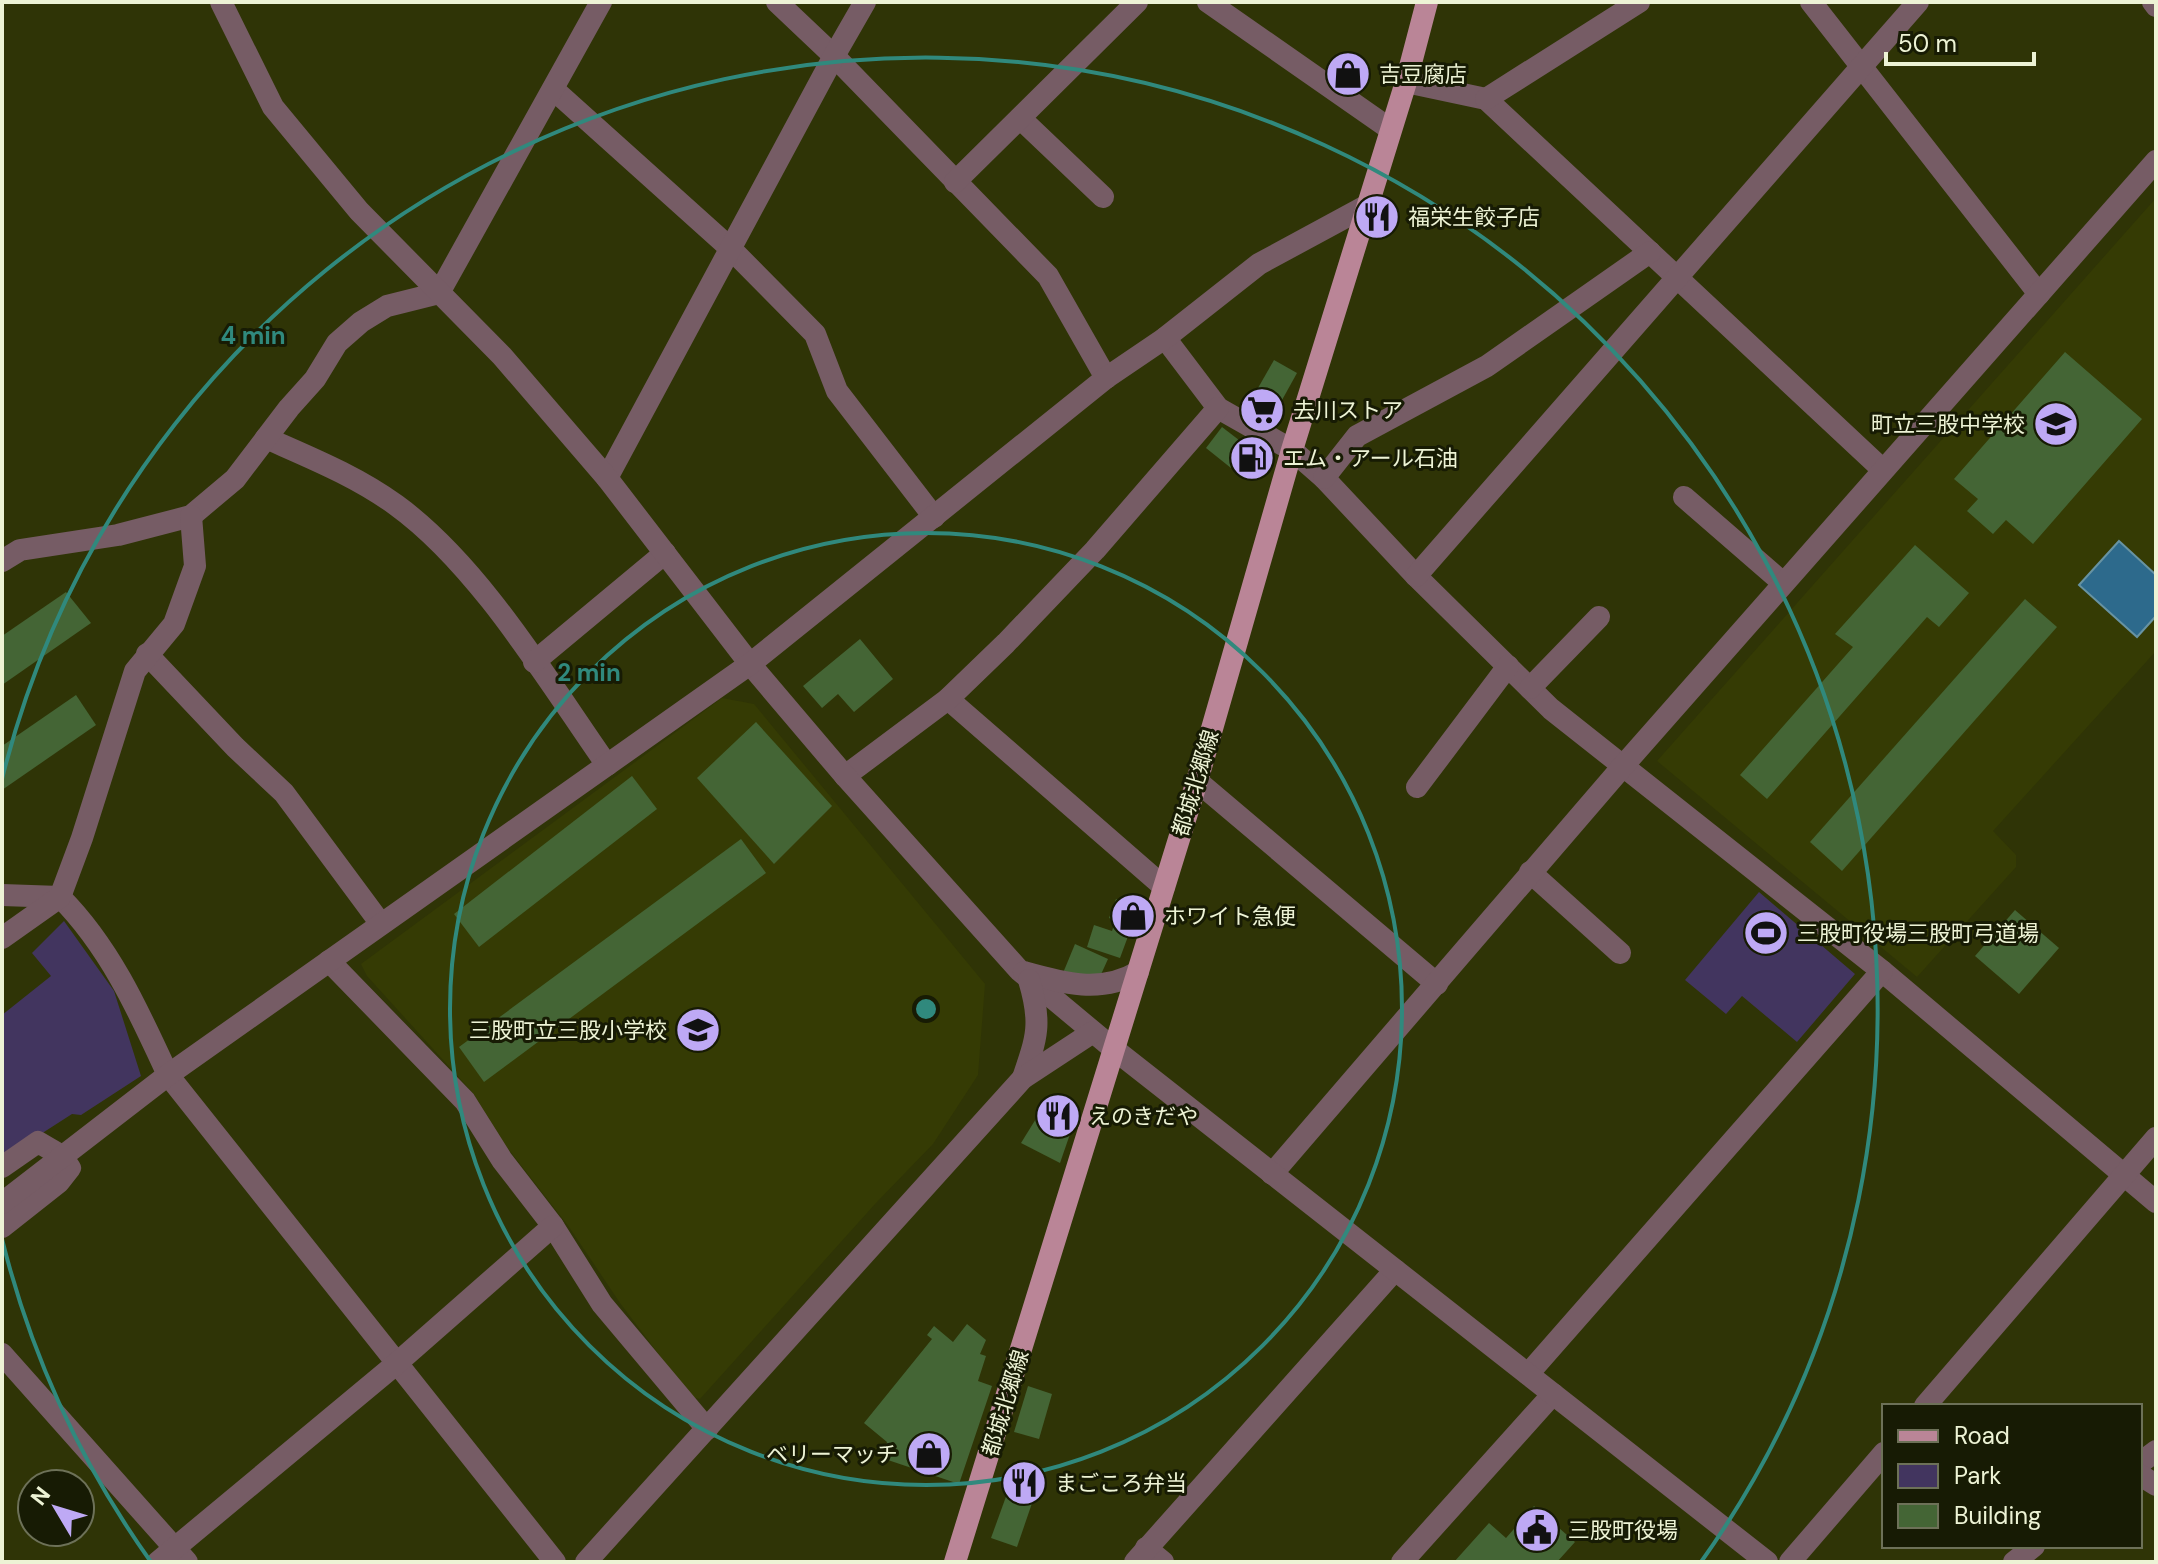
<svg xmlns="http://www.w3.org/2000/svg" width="2158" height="1564" font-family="'DM Sans','Noto Sans JP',sans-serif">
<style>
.built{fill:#353b04}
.green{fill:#42355f}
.water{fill:#2d6a8c;stroke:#6793a2;stroke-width:2}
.building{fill:#446535}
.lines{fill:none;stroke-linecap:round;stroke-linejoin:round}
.minor{stroke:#765c65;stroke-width:22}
.tertiary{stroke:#765c65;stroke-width:22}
.primary{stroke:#ba8597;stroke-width:22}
.ring{fill:none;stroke:#30897d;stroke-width:4}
.labels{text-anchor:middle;stroke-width:6;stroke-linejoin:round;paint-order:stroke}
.poi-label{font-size:22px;fill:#edf3d5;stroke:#171b04;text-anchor:start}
.street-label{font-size:22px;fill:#edf3d5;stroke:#171b04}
.centre{fill:#30897d;stroke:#171b04;stroke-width:4}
.ring-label{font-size:24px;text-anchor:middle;font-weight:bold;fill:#30897d;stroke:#171b04;stroke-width:6;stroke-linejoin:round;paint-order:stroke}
</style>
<rect width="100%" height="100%" fill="#2f3406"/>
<g class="built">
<path d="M 2156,198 L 2156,651 L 1993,831 L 2016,855 L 2016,867 L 1917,977 L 1657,761 Z"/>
<path d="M 722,698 L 754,704 L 985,984 L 978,1075 L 933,1144 L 875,1204 L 700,1399 L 691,1397 L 620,1303 L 569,1227 L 506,1146 L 473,1093 L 367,976 L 361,964 Z"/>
</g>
<g class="green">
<path d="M 1759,892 L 1855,974 L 1797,1042 L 1742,996 L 1726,1014 L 1685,980 Z"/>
<path d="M 64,921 L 114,991 L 141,1076 L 81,1115 L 72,1114 L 2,1159 L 2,1047 L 4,1045 L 2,1015 L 51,976 L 32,953 Z"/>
</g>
<path class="water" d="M 2119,541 L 2156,575 L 2156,616 L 2137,637 L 2079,585 Z"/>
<g class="building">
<path d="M 1340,56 L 1364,69 L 1353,90 L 1333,80 L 1339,69 L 1335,66 Z"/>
<path d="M 2065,352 L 2142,419 L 2033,544 L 2006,520 L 1993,534 L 1967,511 L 1978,499 L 1954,479 Z"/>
<path d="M 1274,360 L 1297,373 L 1266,429 L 1242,416 Z"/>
<path d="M 1222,427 L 1248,447 L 1231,468 L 1206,448 Z"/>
<path d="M 1915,545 L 1969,593 L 1939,627 L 1927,617 L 1767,799 L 1740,775 L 1853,647 L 1835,634 Z"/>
<path d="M 66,592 L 91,623 L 2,685 L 2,636 Z"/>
<path d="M 2025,599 L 2057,627 L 1842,871 L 1810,842 Z"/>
<path d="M 860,639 L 893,679 L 854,712 L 838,694 L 822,708 L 803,686 Z"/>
<path d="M 76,695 L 96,725 L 2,790 L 2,746 Z"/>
<path d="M 756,722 L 832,806 L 774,864 L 697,778 Z"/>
<path d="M 632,776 L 657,809 L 479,947 L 454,914 Z"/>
<path d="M 741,839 L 766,873 L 484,1082 L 459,1047 Z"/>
<path d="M 1116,899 L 1150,911 L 1143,931 L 1109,918 Z"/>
<path d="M 2015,910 L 2059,948 L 2019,994 L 1975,956 Z"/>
<path d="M 1094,925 L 1112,931 L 1114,925 L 1130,931 L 1120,958 L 1087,947 Z"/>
<path d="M 1075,944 L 1108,959 L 1098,981 L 1063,973 Z"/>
<path d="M 1047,1101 L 1078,1111 L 1060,1163 L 1021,1143 Z"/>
<path d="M 967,1324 L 986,1340 L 980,1354 L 986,1356 L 978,1381 L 992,1386 L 959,1484 L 882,1458 L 887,1442 L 864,1423 L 932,1339 L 927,1335 L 934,1326 L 953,1342 Z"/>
<path d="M 1028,1386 L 1052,1394 L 1039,1439 L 1014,1432 Z"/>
<path d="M 1016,1469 L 1041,1477 L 1017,1547 L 991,1538 Z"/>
<path d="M 1534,1506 L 1575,1542 L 1557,1562 L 1454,1562 L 1489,1523 L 1506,1538 Z"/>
</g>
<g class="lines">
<g class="minor">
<path d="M 777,2 L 834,56 L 1048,276 L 1106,378"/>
<path d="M 1208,2 L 1390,129"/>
<path d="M 1811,2 L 2039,294"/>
<path d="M 1406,82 L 1486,99 L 1883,470"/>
<path d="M 553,89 L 731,249 L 815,334 L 837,391 L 934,517"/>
<path d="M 1486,99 L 1639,2"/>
<path d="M 1020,118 L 1103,197"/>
<path d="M 955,182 L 1137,2"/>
<path d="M 1165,338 L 1218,408 L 1292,450 L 1324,478 L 1416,576 L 1551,709 L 1882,971 L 2156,1202"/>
<path d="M 266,438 C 311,458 356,476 396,505 C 479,565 548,681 607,765"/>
<path d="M 607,478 L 834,56 L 865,2"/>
<path d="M 1324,478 L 1357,436 L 1487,366 L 1650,252"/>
<path d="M 1684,497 L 1783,583"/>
<path d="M 2,561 L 20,550 L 118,535 L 191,516 L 235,479 L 289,408 L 315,379 L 337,343 L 361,322 L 387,306 L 439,293 L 601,2"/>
<path d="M 1416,576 L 1918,2"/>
<path d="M 147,654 L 235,747 L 284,793 L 381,924"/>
<path d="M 534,662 L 665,553"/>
<path d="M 1530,688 L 1599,617"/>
<path d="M 948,699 L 1164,887"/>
<path d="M 845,776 L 948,699 L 1006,643 L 1095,550 L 1218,408"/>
<path d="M 1197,781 L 1437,984"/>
<path d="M 1417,787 L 1508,666"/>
<path d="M 1530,872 L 1620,953"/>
<path d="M 2,895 L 60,897 C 110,947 139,1012 168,1075 L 555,1562"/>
<path d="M 2,938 L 60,897 L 82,838 L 135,671 L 174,624 L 195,566 L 191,516"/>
<path d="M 329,961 L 465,1101 L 502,1160 L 553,1226 L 602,1304 L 707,1429"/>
<path d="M 2,1167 L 38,1142 L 62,1156 L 70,1168 L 59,1182 L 2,1227"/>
<path d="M 1272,1174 L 1623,766 L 2156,161"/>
<path d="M 2,1354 L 187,1562"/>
<path d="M 1528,1374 L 1882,971"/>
<path d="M 2140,1463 L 2156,1451"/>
<path d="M 2140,1475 L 2156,1485"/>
<path d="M 1146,1548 L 1163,1562"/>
<path d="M 158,1562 L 396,1364 L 553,1226"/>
<path d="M 1135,1562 L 1395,1270"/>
<path d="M 1402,1562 L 1553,1394"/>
<path d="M 2014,1562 L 2034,1546"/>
</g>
<g class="tertiary">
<path d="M 221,2 L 273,107 L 359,211 L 502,356 L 607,478 L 750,664 L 845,776 L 1019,970 L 1115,1050 L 1767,1562"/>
<path d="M 2153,2 L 2156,6"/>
<path d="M 1024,972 C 1063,983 1101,994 1138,972"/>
<path d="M 1023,1078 C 1037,1037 1042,1023 1029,980"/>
<path d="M 2,1203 L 168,1075 L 750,664 L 1106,378 L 1165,338 L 1259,264 L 1368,205"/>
<path d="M 1925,1406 L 2156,1138"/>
<path d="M 586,1562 L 1023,1078 L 1093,1032"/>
<path d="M 1790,1562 L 1884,1453"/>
</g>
<path class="primary" d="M 955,1562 L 1197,781 L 1292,450 L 1406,82 L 1427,2"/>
</g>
<g class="ring">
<circle cx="926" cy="1009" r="476"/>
<path d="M151 1562A952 952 0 0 1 2 1239M2 779A952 952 0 1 1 1701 1562"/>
</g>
<defs>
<g id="shop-disc" transform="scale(2.3)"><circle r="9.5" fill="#bea9f5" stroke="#171b04"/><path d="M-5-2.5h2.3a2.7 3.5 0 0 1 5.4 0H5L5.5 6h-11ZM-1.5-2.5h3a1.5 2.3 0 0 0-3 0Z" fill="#111"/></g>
<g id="restaurant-disc" transform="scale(2.3)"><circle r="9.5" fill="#bea9f5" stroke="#171b04"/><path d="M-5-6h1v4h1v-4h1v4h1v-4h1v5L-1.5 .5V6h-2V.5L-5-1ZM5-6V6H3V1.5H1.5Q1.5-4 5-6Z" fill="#111"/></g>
<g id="supermarket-disc" transform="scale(2.3)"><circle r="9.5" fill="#bea9f5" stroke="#171b04"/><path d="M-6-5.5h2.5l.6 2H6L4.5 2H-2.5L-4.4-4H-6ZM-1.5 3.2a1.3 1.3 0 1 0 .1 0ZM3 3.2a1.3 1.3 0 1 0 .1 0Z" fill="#111"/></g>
<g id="school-disc" transform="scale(2.3)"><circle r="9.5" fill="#bea9f5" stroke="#171b04"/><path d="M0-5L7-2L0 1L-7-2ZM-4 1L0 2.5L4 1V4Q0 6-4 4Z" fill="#111"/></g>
<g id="fuel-disc" transform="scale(2.3)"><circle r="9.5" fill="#bea9f5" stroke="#171b04"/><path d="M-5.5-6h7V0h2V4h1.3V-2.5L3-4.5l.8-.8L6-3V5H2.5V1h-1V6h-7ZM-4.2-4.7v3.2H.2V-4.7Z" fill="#111"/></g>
<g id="stadium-disc" transform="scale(2.3)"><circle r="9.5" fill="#bea9f5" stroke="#171b04"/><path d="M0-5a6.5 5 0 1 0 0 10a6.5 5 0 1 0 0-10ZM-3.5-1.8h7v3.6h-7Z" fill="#111"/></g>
<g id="civic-disc" transform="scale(2.3)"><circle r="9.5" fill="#bea9f5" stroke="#171b04"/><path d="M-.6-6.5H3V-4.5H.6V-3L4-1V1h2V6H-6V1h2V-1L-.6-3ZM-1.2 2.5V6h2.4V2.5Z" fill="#111"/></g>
</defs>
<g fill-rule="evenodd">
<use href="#shop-disc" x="1348" y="74"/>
<use href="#restaurant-disc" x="1377" y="217"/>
<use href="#supermarket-disc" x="1262" y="410"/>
<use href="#school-disc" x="2056" y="424"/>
<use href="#fuel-disc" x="1252" y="458"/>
<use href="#shop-disc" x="1133" y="916"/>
<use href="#stadium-disc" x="1766" y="933"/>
<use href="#school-disc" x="698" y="1030"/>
<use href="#restaurant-disc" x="1058" y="1116"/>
<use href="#shop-disc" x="929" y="1454"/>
<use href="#restaurant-disc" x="1024" y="1483"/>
<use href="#civic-disc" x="1537" y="1530"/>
</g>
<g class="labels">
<g class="poi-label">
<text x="1379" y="82">吉豆腐店</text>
<text x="1408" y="225">福栄生餃子店</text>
<text x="1293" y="418">去川ストア</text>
<text x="2025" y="432" text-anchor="end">町立三股中学校</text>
<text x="1283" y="466">エム・アール石油</text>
<text x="1164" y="924">ホワイト急便</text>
<text x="1797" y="941">三股町役場三股町弓道場</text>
<text x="667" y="1038" text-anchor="end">三股町立三股小学校</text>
<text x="1089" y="1124">えのきだや</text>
<text x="898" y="1462" text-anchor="end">ベリーマッチ</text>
<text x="1055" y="1491">まごころ弁当</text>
<text x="1568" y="1538">三股町役場</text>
</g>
<g class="street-label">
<text transform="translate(1195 783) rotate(-73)" y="8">都城北郷線</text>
<text transform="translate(1005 1403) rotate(-73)" y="8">都城北郷線</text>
</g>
</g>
<circle cx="926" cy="1009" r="12" class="centre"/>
<g class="ring-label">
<text x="253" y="344">4 min</text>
<text x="589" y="681">2 min</text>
</g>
<rect width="2158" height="1564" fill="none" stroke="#edf3d5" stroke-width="8"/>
<rect x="1882" y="1404" width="260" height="144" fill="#171b04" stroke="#6d7158" stroke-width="2"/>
<rect x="1898" y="1430" width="40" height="12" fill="#ba8597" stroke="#6d7158" stroke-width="2"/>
<text x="1954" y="1444" font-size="24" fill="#edf3d5">Road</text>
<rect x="1898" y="1464" width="40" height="24" fill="#42355f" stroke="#6d7158" stroke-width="2"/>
<text x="1954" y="1484" font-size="24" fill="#edf3d5">Park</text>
<rect x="1898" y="1504" width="40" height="24" fill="#446535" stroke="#6d7158" stroke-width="2"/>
<text x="1954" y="1524" font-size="24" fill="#edf3d5">Building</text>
<g transform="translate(56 1508) rotate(308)"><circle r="38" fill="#171b04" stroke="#6d7158" stroke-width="2"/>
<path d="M0-6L14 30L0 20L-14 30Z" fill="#bea9f5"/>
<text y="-12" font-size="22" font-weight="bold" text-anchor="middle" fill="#edf3d5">N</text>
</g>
<path d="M1886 52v12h148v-12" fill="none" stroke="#edf3d5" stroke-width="4"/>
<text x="1898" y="52" font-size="24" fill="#edf3d5" stroke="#171b04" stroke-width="6" paint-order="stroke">50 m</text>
</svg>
